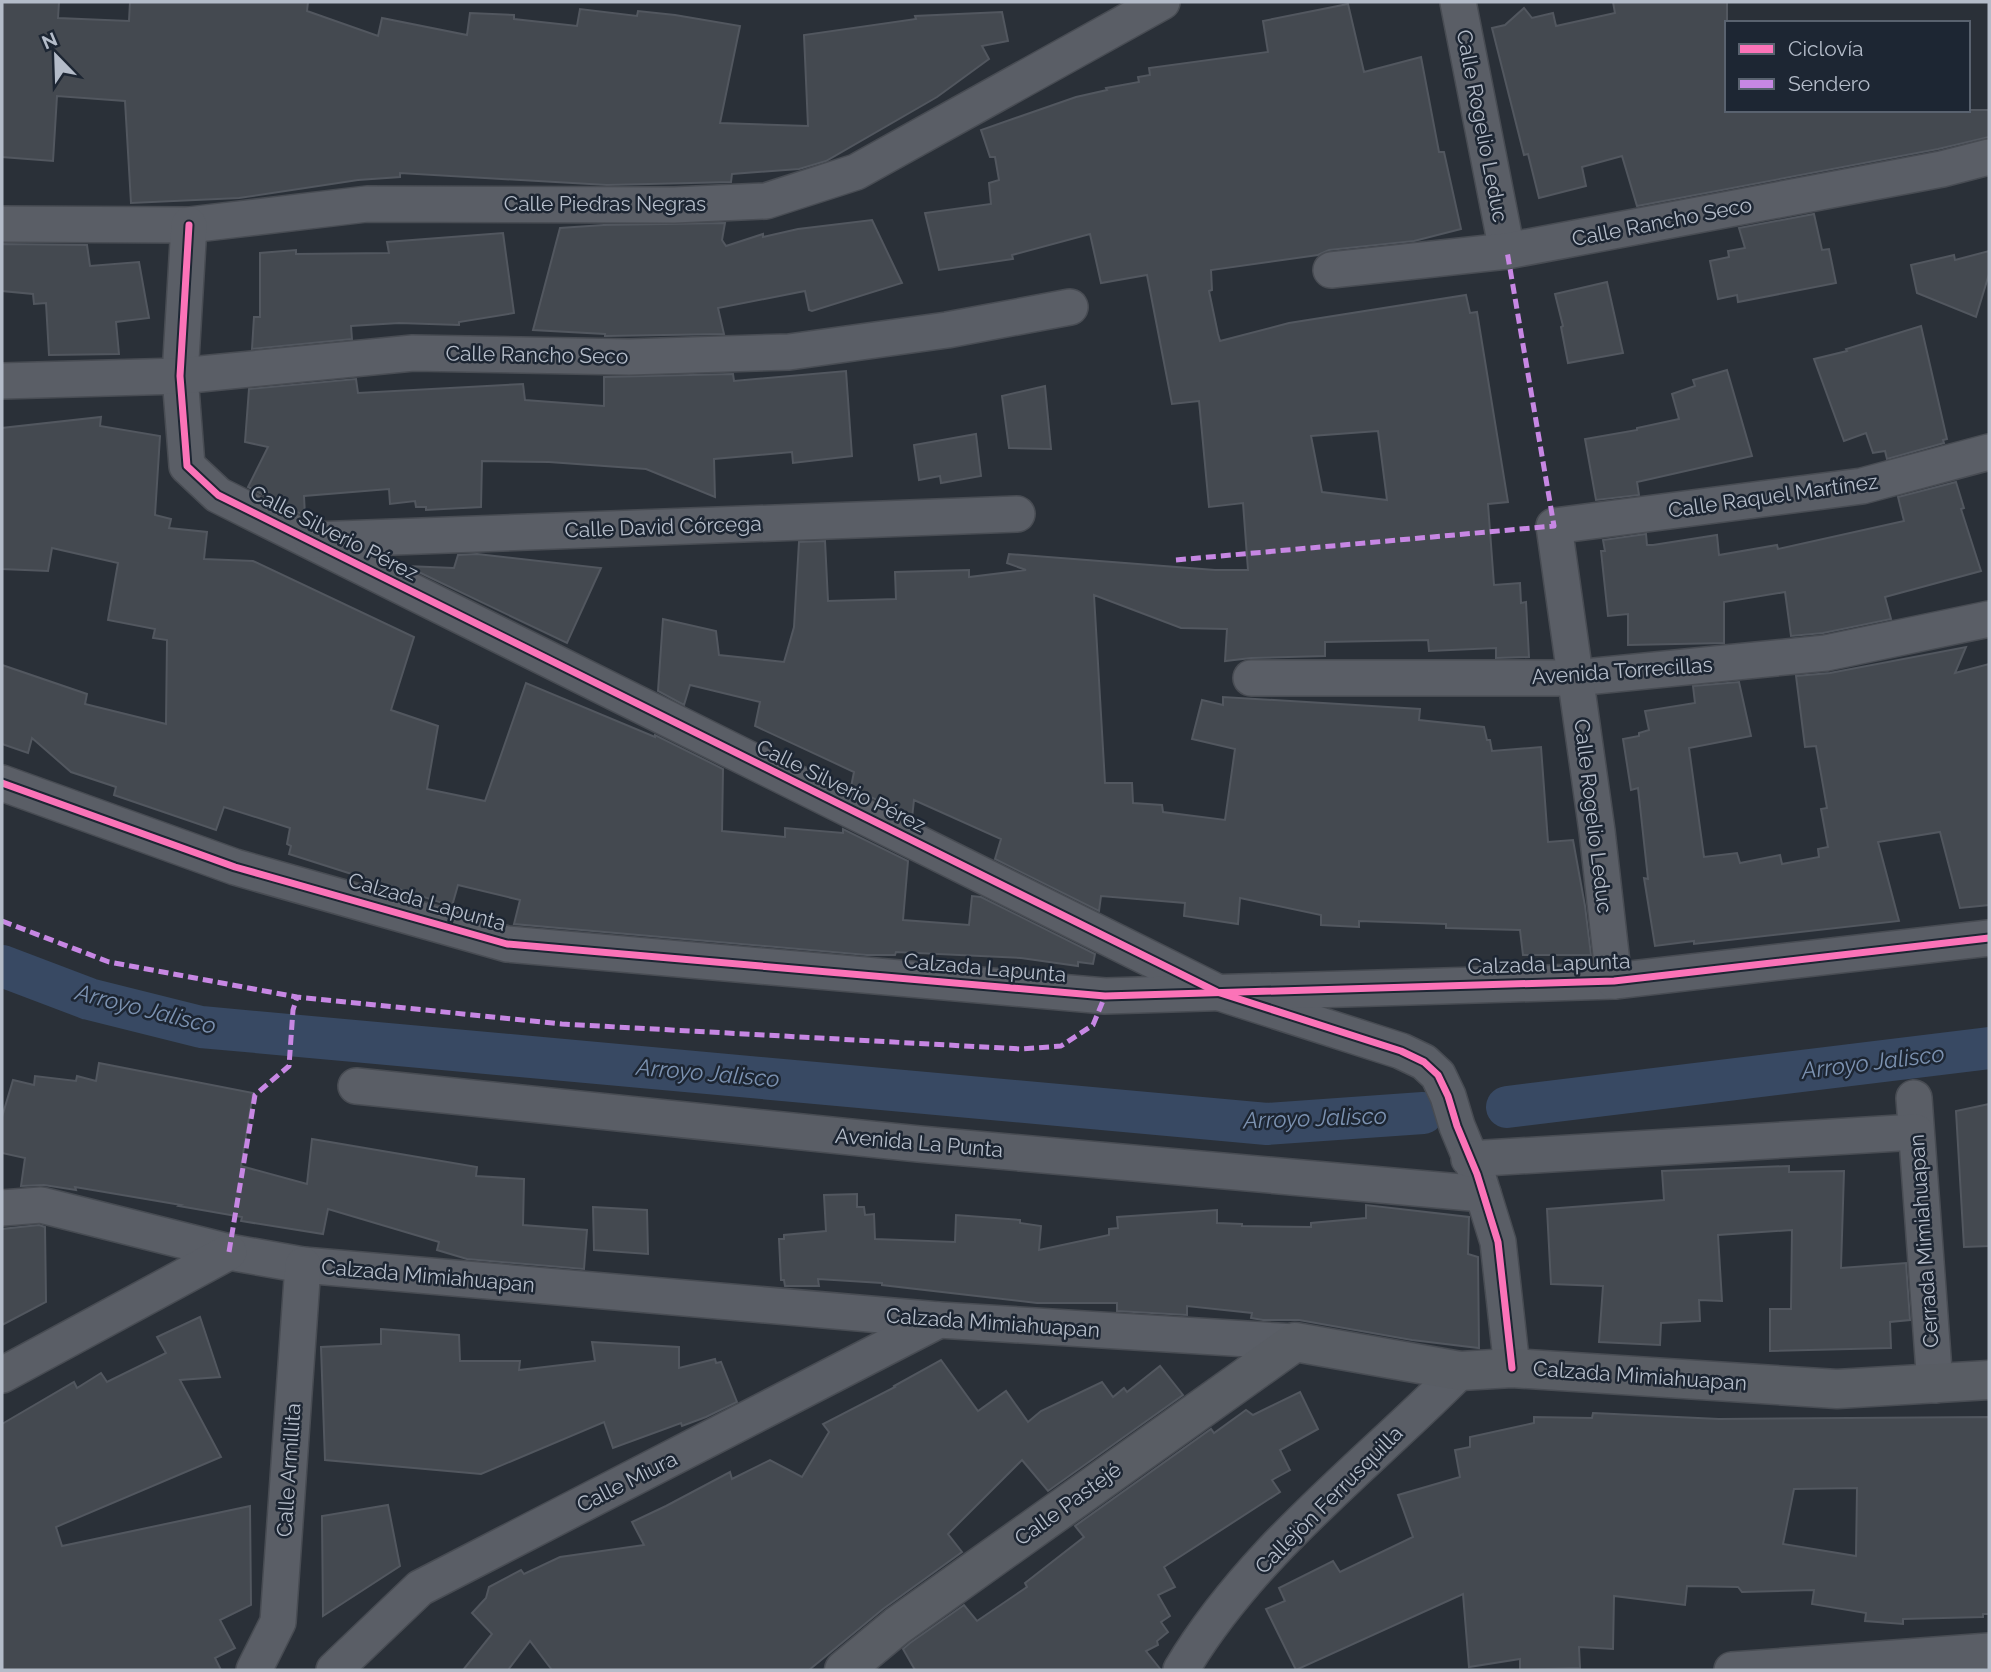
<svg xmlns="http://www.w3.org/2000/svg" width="1991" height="1672" font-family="Raleway,sans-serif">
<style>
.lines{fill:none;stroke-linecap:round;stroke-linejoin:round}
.canal{stroke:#384963;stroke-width:42}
.building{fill:#444950;stroke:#52575f;stroke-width:2;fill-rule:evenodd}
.minor-casing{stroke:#484c53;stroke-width:38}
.secondary-casing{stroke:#484c53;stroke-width:41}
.minor{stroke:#5a5e66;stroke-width:35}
.secondary{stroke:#595d64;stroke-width:38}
.quiet{stroke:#c787e3;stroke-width:5;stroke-dasharray:10 5;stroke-linecap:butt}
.cycleway-casing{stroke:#1d2633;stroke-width:11}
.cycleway{stroke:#fb73b8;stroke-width:7}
.labels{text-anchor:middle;stroke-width:5;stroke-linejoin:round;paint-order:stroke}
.street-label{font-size:21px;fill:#b4bcc9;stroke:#1d2633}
.water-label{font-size:23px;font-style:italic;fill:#7c92b1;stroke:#1d2633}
</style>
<rect width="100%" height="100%" fill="#2a3038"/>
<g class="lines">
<g class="canal">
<path d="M 2,966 L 89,999 L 201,1027 L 1267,1124 L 1423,1113"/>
<path d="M 1507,1107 L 1989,1048"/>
</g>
</g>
<g class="building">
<path d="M 2,2 L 59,2 L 58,18 L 129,21 L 130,2 L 308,2 L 307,11 L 378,36 L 382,18 L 467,35 L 470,13 L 514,15 L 514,19 L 577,26 L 580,9 L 637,16 L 638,11 L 675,15 L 740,26 L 720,123 L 808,126 L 804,35 L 916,19 L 915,16 L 1002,12 L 1008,41 L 982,46 L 989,59 L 937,97 L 826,161 L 799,169 L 732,174 L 731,182 L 607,185 L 400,173 L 400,177 L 358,180 L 239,198 L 131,203 L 125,101 L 57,96 L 53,161 L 2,157 Z"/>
<path d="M 1613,2 L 1727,2 L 1727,110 L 1989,110 L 1989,137 L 1938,149 L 1637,206 L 1622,156 L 1582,167 L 1586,186 L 1539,198 L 1528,154 L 1524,155 L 1492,28 L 1505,25 L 1524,8 L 1532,18 L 1553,13 L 1556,26 L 1615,13 Z"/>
<path d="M 1348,4 L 1364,72 L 1421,57 L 1439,152 L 1444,152 L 1461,229 L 1414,241 L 1329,250 L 1318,255 L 1211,270 L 1212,290 L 1209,291 L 1218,334 L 1220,341 L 1289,323 L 1466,295 L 1470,313 L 1477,312 L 1508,502 L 1488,504 L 1494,585 L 1520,583 L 1521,603 L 1526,602 L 1529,657 L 1496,658 L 1496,648 L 1429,651 L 1428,640 L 1325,642 L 1325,656 L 1251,658 L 1225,661 L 1227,629 L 1181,628 L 1094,595 L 1105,783 L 1132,783 L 1133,803 L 1162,805 L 1163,812 L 1225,820 L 1235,749 L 1192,739 L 1202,700 L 1223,705 L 1223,697 L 1420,709 L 1419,720 L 1484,727 L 1487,740 L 1490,740 L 1492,751 L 1541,747 L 1548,842 L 1573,840 L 1585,906 L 1591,955 L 1523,955 L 1520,930 L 1446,928 L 1446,924 L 1359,921 L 1359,927 L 1321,925 L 1321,915 L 1240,898 L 1238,924 L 1184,916 L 1185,903 L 1101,896 L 1099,911 L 995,859 L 1001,839 L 914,800 L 912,818 L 851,787 L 854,772 L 755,726 L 760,702 L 690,685 L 684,705 L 658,691 L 663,619 L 716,631 L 719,655 L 784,662 L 794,627 L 799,542 L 825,541 L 828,601 L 896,599 L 895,572 L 969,570 L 969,577 L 1026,570 L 1007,563 L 1009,554 L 1215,570 L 1248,570 L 1243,503 L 1209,507 L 1199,401 L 1172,404 L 1147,275 L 1101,283 L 1090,234 L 1012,255 L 1013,259 L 939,270 L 925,213 L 991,204 L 989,183 L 999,180 L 995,157 L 990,157 L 981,130 L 1076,97 L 1107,90 L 1106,88 L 1139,82 L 1138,77 L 1150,75 L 1149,68 L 1268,52 L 1263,21 ZM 1378,431 L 1387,500 L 1322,492 L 1311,436 Z"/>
<path d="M 1814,214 L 1822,250 L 1829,249 L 1836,283 L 1738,302 L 1737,295 L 1718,299 L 1710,261 L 1729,257 L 1728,251 L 1745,248 L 1739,228 Z"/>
<path d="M 872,220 L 902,283 L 812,311 L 809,310 L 805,291 L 718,308 L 724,334 L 605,336 L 605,334 L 533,330 L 560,228 L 604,225 L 725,223 L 722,240 L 726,246 L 763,234 L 763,237 L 798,229 Z"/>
<path d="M 503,233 L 514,313 L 459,322 L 459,325 L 399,323 L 351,326 L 352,339 L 252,349 L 254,317 L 260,317 L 260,253 L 296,250 L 296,254 L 389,253 L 387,242 Z"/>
<path d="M 2,244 L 87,245 L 90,266 L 139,262 L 149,318 L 116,322 L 119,354 L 49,355 L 46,303 L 34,304 L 33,294 L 2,291 Z"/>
<path d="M 1989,251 L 1989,274 L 1976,317 L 1917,293 L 1911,265 L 1954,255 L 1955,260 Z"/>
<path d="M 1607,282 L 1623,353 L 1568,363 L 1561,327 L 1563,326 L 1555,294 Z"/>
<path d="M 1921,326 L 1947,439 L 1943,440 L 1944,443 L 1887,459 L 1885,451 L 1873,453 L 1866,433 L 1844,441 L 1814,359 L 1847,351 L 1846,349 Z"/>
<path d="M 1727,370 L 1752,456 L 1637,482 L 1639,495 L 1596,500 L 1585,439 L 1637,430 L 1637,428 L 1679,419 L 1672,394 L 1695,386 L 1693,380 Z"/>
<path d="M 846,371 L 852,456 L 793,463 L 792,452 L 714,459 L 715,497 L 646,469 L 549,462 L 482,461 L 481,507 L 426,510 L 426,507 L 416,507 L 415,501 L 390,504 L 389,489 L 304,496 L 305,516 L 248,487 L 268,447 L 245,442 L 249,389 L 356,379 L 358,393 L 523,384 L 525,400 L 604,406 L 604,377 L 733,374 L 734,381 Z"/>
<path d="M 1045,386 L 1051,449 L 1009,448 L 1002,396 Z"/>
<path d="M 101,417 L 100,426 L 160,436 L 155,515 L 171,519 L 169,528 L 207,532 L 204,559 L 253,561 L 414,637 L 391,710 L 438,726 L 427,789 L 485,801 L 526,683 L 655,737 L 655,735 L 723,769 L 722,831 L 785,837 L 785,828 L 843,833 L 843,829 L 908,861 L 903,920 L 969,925 L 972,896 L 981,897 L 1095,954 L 1093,964 L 1078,962 L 1078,966 L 1021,958 L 896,952 L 895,955 L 867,955 L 514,924 L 520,900 L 458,885 L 452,906 L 289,854 L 291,846 L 287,844 L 290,828 L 224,807 L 216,830 L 114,795 L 116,787 L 71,772 L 32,738 L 28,753 L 2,744 L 2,665 L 87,694 L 85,704 L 166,724 L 167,640 L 153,638 L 155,629 L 108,620 L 118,563 L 52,548 L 48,571 L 2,569 L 2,428 Z"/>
<path d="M 976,434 L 981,476 L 941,483 L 940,476 L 919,480 L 914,445 Z"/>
<path d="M 1956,482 L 1964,508 L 1961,509 L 1981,571 L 1885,597 L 1891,619 L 1823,633 L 1791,636 L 1785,592 L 1724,602 L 1724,643 L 1628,645 L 1628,614 L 1608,616 L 1601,551 L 1605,551 L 1603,540 L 1646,534 L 1647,545 L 1653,545 L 1717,535 L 1719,555 L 1777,545 L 1778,549 L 1904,521 L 1898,497 Z"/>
<path d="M 477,554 L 601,568 L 567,643 L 406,566 L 454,568 L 458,555 Z"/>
<path d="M 1966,647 L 1955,673 L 1989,664 L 1989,905 L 1960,908 L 1940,832 L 1878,842 L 1899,921 L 1694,944 L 1694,941 L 1655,946 L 1644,878 L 1648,879 L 1638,788 L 1631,790 L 1623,739 L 1639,736 L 1639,733 L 1649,730 L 1645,711 L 1695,703 L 1693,686 L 1739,682 L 1751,736 L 1689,748 L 1704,857 L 1737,853 L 1740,863 L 1780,855 L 1782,864 L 1819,857 L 1818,849 L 1828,847 L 1821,809 L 1827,808 L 1816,746 L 1805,747 L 1796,676 L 1830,673 Z"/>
<path d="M 99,1063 L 253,1093 L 241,1166 L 307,1184 L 312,1139 L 477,1167 L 476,1176 L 524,1179 L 523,1225 L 587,1230 L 584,1269 L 467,1259 L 437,1250 L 439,1242 L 328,1209 L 323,1234 L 241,1221 L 242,1217 L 179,1206 L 181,1205 L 75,1187 L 76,1190 L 44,1185 L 21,1186 L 25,1158 L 2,1153 L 2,1117 L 13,1080 L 34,1085 L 35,1076 L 76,1081 L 77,1076 L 96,1081 Z"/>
<path d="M 1989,1104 L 1989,1246 L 1964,1247 L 1956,1111 Z"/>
<path d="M 1789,1166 L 1789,1172 L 1844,1171 L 1841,1268 L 1906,1263 L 1910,1320 L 1890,1322 L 1891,1348 L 1770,1351 L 1770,1309 L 1791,1309 L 1792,1230 L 1718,1235 L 1722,1301 L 1699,1300 L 1700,1321 L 1661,1323 L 1660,1345 L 1599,1342 L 1603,1286 L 1551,1284 L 1547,1209 L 1664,1200 L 1662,1171 Z"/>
<path d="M 857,1194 L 857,1207 L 864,1207 L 865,1215 L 874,1214 L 875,1239 L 955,1242 L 956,1215 L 1020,1220 L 1020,1223 L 1041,1226 L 1039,1250 L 1109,1235 L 1109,1229 L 1118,1228 L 1117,1217 L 1217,1210 L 1217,1223 L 1242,1224 L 1242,1226 L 1311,1227 L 1311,1223 L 1366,1218 L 1366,1205 L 1469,1217 L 1468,1254 L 1478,1257 L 1479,1348 L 1412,1340 L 1299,1320 L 1263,1320 L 1251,1318 L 1252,1313 L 1187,1306 L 1187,1315 L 1117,1311 L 1117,1303 L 1037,1303 L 882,1285 L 882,1283 L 818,1279 L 819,1286 L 785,1286 L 784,1280 L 781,1280 L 779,1239 L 784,1239 L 784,1235 L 826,1231 L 824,1195 Z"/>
<path d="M 593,1207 L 647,1210 L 648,1254 L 594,1250 Z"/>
<path d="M 39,1225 L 45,1227 L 46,1302 L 2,1325 L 2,1229 Z"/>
<path d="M 200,1317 L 220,1377 L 180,1380 L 221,1457 L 56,1527 L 62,1546 L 250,1506 L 251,1605 L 220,1620 L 235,1648 L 215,1658 L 221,1670 L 2,1670 L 2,1424 L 74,1382 L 77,1388 L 101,1373 L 107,1382 L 166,1353 L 157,1337 Z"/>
<path d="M 381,1329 L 459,1335 L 460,1361 L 520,1361 L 519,1370 L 595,1361 L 592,1342 L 679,1347 L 679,1368 L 715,1359 L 716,1363 L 721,1362 L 737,1402 L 706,1417 L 682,1426 L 681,1423 L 613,1448 L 604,1422 L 481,1474 L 325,1460 L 321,1347 L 381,1344 Z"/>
<path d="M 941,1360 L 978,1411 L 1006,1391 L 1028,1422 L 1041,1411 L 1102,1382 L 1113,1397 L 1124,1388 L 1127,1392 L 1160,1366 L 1183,1395 L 1048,1491 L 1022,1460 L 948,1534 L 962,1552 L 883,1609 L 809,1670 L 552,1670 L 530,1641 L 508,1670 L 463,1670 L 492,1634 L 472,1613 L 486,1598 L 489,1587 L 521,1570 L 524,1574 L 560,1557 L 644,1545 L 632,1522 L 666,1506 L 730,1472 L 732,1479 L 770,1460 L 802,1477 L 829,1432 L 823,1424 L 895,1387 L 894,1386 Z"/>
<path d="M 1300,1392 L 1318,1429 L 1280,1450 L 1290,1470 L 1272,1480 L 1280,1492 L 1164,1567 L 1175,1587 L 1158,1595 L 1170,1616 L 1161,1622 L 1168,1632 L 1157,1641 L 1158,1645 L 1146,1651 L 1161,1670 L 915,1670 L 903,1649 L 910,1643 L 964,1605 L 977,1621 L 1027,1587 L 1025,1583 L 1084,1537 L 1075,1526 L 1211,1429 L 1214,1433 L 1246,1410 L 1253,1415 Z"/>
<path d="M 1593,1413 L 1719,1419 L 1989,1417 L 1989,1614 L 1983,1614 L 1983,1617 L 1903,1619 L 1903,1624 L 1865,1621 L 1866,1613 L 1812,1604 L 1814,1590 L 1742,1592 L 1738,1587 L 1687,1586 L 1685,1605 L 1614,1596 L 1613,1649 L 1579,1647 L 1580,1668 L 1520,1670 L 1520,1659 L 1469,1667 L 1463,1594 L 1296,1670 L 1266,1609 L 1285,1601 L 1279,1588 L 1333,1561 L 1340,1572 L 1413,1537 L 1398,1495 L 1460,1477 L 1455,1450 L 1470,1447 L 1470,1437 L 1534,1423 L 1534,1417 L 1592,1418 ZM 1857,1488 L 1856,1556 L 1783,1544 L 1794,1489 Z"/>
<path d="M 388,1505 L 400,1566 L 323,1616 L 322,1516 Z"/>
</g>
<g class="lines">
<g class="minor-casing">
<g id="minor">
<path d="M 1458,2 L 1507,251"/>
<path d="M 2,224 L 189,225 L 367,204 L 674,205 L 766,201 L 856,172 L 1162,2"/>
<path d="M 189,225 L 180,376 L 187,466 L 218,495 L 1217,992 L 1401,1051 L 1424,1062 L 1438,1075 L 1448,1096 L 1457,1126 L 1477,1174 L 1498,1242 L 1512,1368"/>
<path d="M 1331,270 L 1507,251 L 1942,169 L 1989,157"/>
<path d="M 2,381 L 180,376 L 413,353 L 629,357 L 789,352 L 947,330 L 1070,307"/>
<path d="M 312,540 L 1017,514"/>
<path d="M 1251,678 L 1575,678 L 1826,653 L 1989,619"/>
<path d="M 2,783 L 235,867 L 507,944 L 1105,996 L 1614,981 L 1989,938"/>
<path d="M 1614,981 L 1597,831 L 1554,526 L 1862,486 L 1989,452"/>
<path d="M 356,1086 L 919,1144 L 1483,1194"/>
<path d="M 1914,1098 L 1935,1385"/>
<path d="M 1469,1159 L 1916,1132"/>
<path d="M 2,1208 L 41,1205 L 229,1252 L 303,1265 L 939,1320 L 1295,1342"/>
<path d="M 2,1375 L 229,1252"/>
<path d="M 254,1670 L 278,1622 L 303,1265"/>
<path d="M 334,1670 L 420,1588 L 939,1320"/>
<path d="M 1181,1670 C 1251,1552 1365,1467 1460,1371"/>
<path d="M 1732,1670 L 1989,1651"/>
</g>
</g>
<g class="secondary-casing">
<path id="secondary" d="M 844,1670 L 897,1626 L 1295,1342 L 1460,1371 L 1512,1368 L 1837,1389 L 1989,1380"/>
</g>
<use href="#minor" class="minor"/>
<use href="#secondary" class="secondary"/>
<g class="quiet">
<path d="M 1176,560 L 1554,526 L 1507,251"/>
<path d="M 2,921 L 109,962 L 297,997 L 562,1024 L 1021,1049 L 1061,1046 L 1093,1025 L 1105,996"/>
<path d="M 229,1252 L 255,1095 L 289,1066 L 293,1010 L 297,997"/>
</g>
<g class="cycleway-casing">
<g id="cycleway">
<path d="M 189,225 L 180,376 L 187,466 L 218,495 L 1217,992 L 1401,1051 L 1424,1062 L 1438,1075 L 1448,1096 L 1457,1126 L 1477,1174 L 1498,1242 L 1512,1368"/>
<path d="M 2,783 L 235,867 L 507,944 L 1105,996 L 1614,981 L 1989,938"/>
</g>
</g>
<use href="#cycleway" class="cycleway"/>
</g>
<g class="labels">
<g class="street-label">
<text transform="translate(1482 126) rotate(79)" y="7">Calle Rogelio Leduc</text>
<text x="605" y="211">Calle Piedras Negras</text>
<text transform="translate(1662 222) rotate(-11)" y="7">Calle Rancho Seco</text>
<text transform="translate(537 355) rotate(1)" y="7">Calle Rancho Seco</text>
<text transform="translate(1773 496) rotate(-8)" y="7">Calle Raquel Martínez</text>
<text transform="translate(663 527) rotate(-2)" y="7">Calle David Córcega</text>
<text transform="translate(334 533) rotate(27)" y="7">Calle Silverio Pérez</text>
<text transform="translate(1622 671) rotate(-4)" y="7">Avenida Torrecillas</text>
<text transform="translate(841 786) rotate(26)" y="7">Calle Silverio Pérez</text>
<text transform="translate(1593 816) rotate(83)" y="7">Calle Rogelio Leduc</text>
<text transform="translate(427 902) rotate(16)" y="7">Calzada Lapunta</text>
<text transform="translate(1549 964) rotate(-2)" y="7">Calzada Lapunta</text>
<text transform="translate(985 968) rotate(5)" y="7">Calzada Lapunta</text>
<text transform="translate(919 1143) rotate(5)" y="7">Avenida La Punta</text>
<text transform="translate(1924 1241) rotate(-94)" y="7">Cerrada Mimiahuapan</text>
<text transform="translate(428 1276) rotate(5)" y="7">Calzada Mimiahuapan</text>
<text transform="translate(993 1323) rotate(4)" y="7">Calzada Mimiahuapan</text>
<text transform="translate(1640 1376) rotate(4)" y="7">Calzada Mimiahuapan</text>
<text transform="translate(289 1470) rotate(-86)" y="7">Calle Armillita</text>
<text transform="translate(627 1482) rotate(-27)" y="7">Calle Miura</text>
<text transform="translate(1329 1500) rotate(-45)" y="7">Callejòn Ferrusquilla</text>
<text transform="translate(1068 1504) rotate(-36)" y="7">Calle Pastejé</text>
</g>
<g class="water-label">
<text transform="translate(146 1009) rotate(14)" y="8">Arroyo Jalisco</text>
<text transform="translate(1873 1062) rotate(-7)" y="8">Arroyo Jalisco</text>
<text transform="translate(708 1073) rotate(5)" y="8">Arroyo Jalisco</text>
<text transform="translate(1315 1118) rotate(-2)" y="8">Arroyo Jalisco</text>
</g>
</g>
<rect width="1991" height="1672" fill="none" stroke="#b4bcc9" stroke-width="7"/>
<rect x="1725" y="21" width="245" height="91" fill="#1d2633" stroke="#59626f" stroke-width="2"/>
<rect x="1739" y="44" width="35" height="10" fill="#fb73b8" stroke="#59626f" stroke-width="2"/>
<text x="1788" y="56" font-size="21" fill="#b4bcc9">Ciclovía</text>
<rect x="1739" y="79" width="35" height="10" fill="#c787e3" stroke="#59626f" stroke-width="2"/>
<text x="1788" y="91" font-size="21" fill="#b4bcc9">Sendero</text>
<g transform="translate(56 56) rotate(337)" stroke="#1d2633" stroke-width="5" paint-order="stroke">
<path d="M0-5L12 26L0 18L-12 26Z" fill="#b4bcc9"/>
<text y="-10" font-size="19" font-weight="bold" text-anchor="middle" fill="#b4bcc9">N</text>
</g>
</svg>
